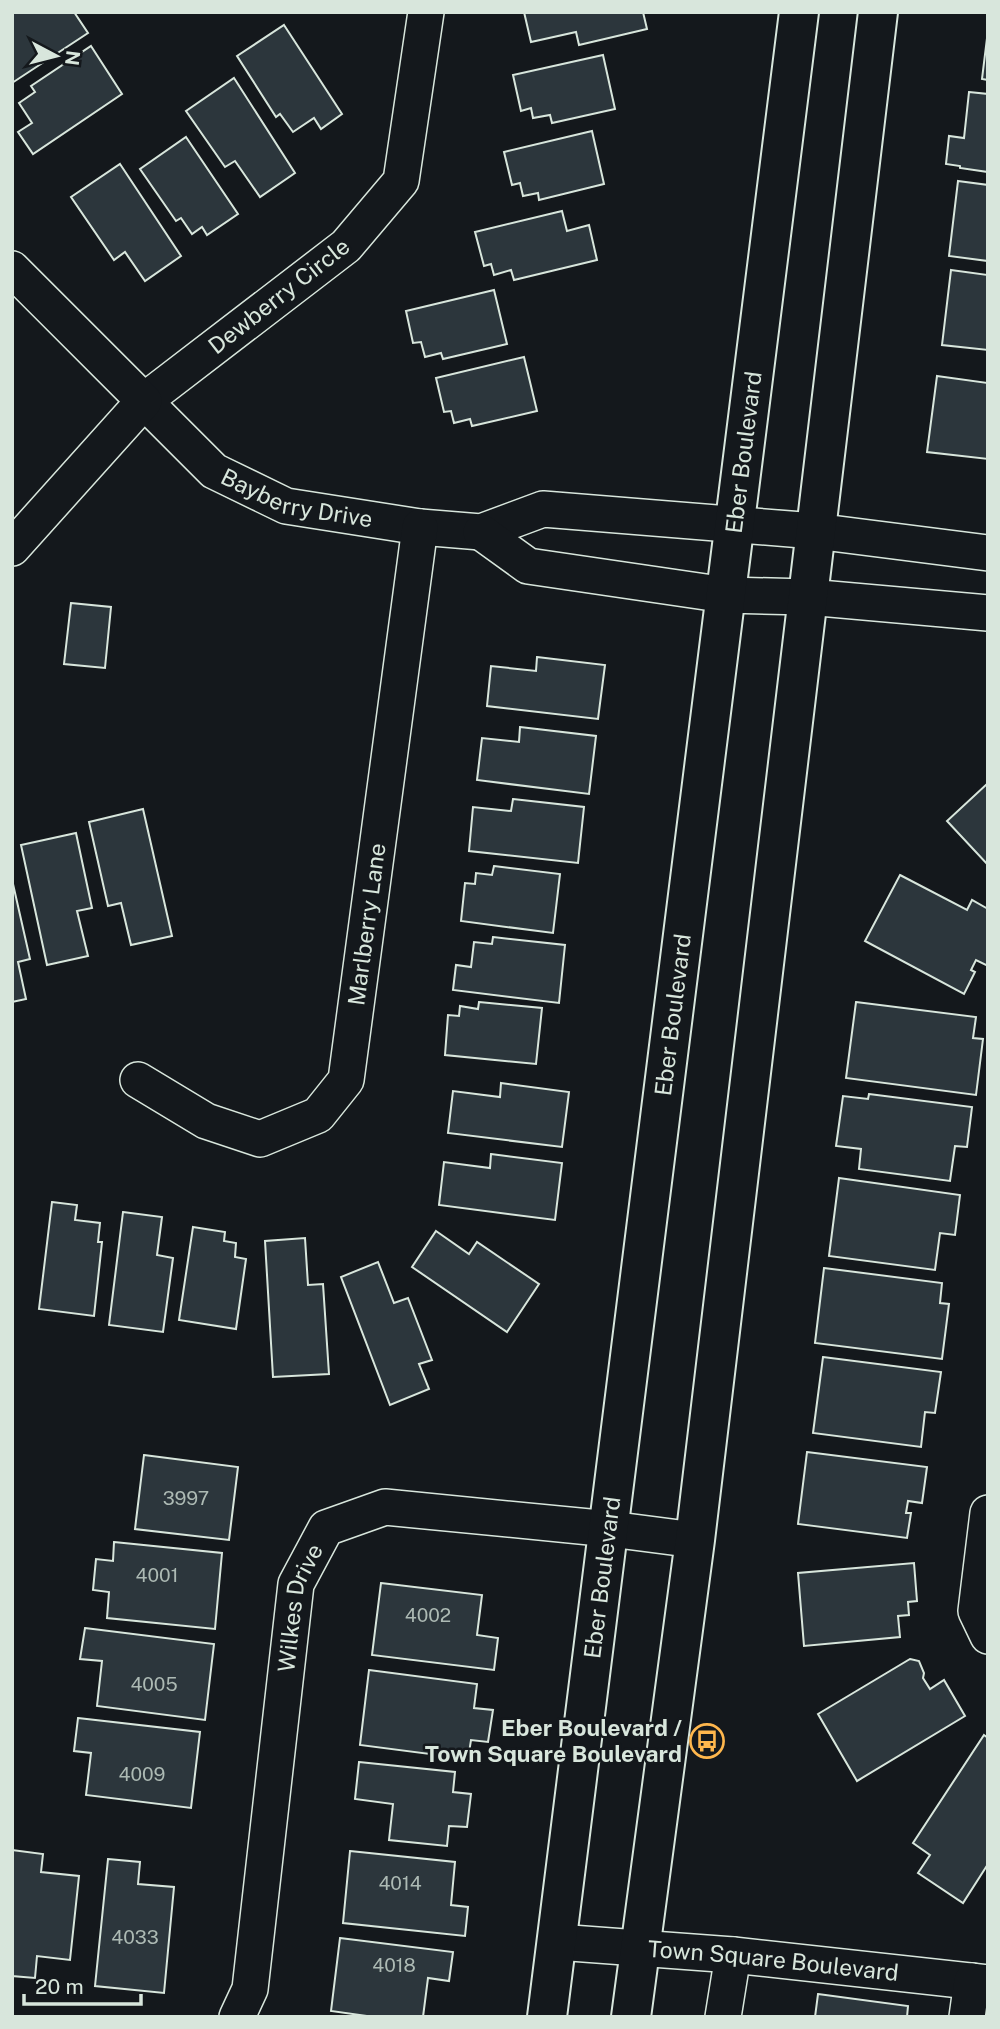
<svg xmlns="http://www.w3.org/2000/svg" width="1000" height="2029" font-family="'Public Sans',sans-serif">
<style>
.building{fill:#2c363c;stroke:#d8e6dc;stroke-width:2}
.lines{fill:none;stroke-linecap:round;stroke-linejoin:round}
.minor-casing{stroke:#d8e6dc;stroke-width:38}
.tertiary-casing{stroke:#d8e6dc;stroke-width:42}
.minor{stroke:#14181c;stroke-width:35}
.tertiary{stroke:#14181c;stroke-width:38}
.labels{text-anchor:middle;stroke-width:5;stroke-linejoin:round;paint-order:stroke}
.number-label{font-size:19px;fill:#adbab4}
.street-label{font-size:23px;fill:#d8e6dc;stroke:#14181c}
.poi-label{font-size:23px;font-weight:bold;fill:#d8e6dc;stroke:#14181c;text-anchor:end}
</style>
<rect width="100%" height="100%" fill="#14181c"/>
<g class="building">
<path d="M 12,12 L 74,12 L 88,33 L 12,83 Z"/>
<path d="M 524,12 L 643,12 L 647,29 L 579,45 L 576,32 L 531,42 Z"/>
<path d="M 284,25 L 342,114 L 321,129 L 314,118 L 293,132 L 280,114 L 276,117 L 237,56 Z"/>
<path d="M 988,30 L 988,80 L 982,79 Z"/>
<path d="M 91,46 L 122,94 L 33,154 L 18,132 L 32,123 L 19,103 L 35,92 L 31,86 Z"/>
<path d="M 603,55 L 615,109 L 552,123 L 550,115 L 533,118 L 531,108 L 521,111 L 513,75 Z"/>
<path d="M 234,78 L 295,173 L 260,197 L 235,161 L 225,167 L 186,111 Z"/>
<path d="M 969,92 L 988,94 L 988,172 L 960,168 L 960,166 L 946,164 L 949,136 L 964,138 Z"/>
<path d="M 592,131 L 604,184 L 539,200 L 538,193 L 523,196 L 520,183 L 512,185 L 504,152 Z"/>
<path d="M 186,137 L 238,214 L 207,235 L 202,227 L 192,234 L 181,218 L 176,221 L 140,169 Z"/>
<path d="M 120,164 L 181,256 L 145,281 L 125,252 L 114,260 L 71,197 Z"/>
<path d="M 958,181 L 988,185 L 988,261 L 949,256 Z"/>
<path d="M 562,211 L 567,231 L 589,225 L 597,260 L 514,280 L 511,270 L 494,275 L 491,264 L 484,266 L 475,232 Z"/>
<path d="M 951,270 L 988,275 L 988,350 L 942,345 Z"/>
<path d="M 494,290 L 507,344 L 443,359 L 441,353 L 425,357 L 421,342 L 413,343 L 406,311 Z"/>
<path d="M 524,357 L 537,411 L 472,426 L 470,419 L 454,423 L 451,411 L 444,412 L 436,378 Z"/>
<path d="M 937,376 L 988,383 L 988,459 L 927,452 Z"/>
<path d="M 71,603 L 111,607 L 105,668 L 64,664 Z"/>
<path d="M 537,657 L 605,665 L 598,719 L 487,706 L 491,666 L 536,671 Z"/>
<path d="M 520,727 L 596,736 L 589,794 L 477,780 L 482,738 L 519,742 Z"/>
<path d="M 988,783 L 988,865 L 947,821 Z"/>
<path d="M 513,799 L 584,807 L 578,863 L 469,851 L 473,807 L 511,811 Z"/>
<path d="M 143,809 L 172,936 L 131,945 L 121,903 L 108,906 L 89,822 Z"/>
<path d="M 76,833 L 92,908 L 77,911 L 88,956 L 47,965 L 21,845 Z"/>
<path d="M 494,866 L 560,874 L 553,933 L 461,921 L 465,883 L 475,884 L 476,873 L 492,875 Z"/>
<path d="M 900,875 L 967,910 L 972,900 L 988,909 L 988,966 L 976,960 L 971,970 L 975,972 L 964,994 L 865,941 Z"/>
<path d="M 13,884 L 30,959 L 18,962 L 26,999 L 12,1002 Z"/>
<path d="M 493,937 L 565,945 L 559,1003 L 453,990 L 456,965 L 471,967 L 474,942 L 492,944 Z"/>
<path d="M 479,1002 L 542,1008 L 536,1064 L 445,1055 L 448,1015 L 459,1016 L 460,1006 L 478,1009 Z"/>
<path d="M 856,1002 L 976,1017 L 973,1038 L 983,1039 L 976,1095 L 846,1078 Z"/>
<path d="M 501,1083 L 569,1092 L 562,1147 L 448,1133 L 453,1091 L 500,1097 Z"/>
<path d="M 869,1094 L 972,1107 L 967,1147 L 955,1146 L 950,1181 L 859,1169 L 861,1149 L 836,1146 L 843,1096 L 868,1099 Z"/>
<path d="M 491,1154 L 562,1163 L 555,1220 L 439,1205 L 444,1162 L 490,1168 Z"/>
<path d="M 839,1178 L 960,1195 L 955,1235 L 940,1233 L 935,1270 L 829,1256 Z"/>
<path d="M 52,1202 L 77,1205 L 75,1220 L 100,1223 L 98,1242 L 102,1242 L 94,1316 L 39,1309 Z"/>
<path d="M 123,1212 L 162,1217 L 157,1255 L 173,1258 L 163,1332 L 109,1325 Z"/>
<path d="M 193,1227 L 225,1232 L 224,1241 L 236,1243 L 235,1257 L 246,1259 L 236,1329 L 179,1320 Z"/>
<path d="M 436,1231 L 469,1254 L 477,1242 L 539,1284 L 507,1332 L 412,1267 Z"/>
<path d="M 305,1238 L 308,1285 L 323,1284 L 329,1374 L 273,1377 L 265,1241 Z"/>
<path d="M 378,1262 L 394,1303 L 408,1298 L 432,1360 L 419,1364 L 429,1389 L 390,1405 L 341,1277 Z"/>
<path d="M 824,1268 L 942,1283 L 940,1303 L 949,1304 L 942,1359 L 815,1343 Z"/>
<path d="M 823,1357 L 941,1372 L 935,1413 L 925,1412 L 921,1447 L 813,1433 Z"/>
<path d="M 807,1452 L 927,1467 L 922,1503 L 908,1501 L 906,1513 L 911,1513 L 907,1538 L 798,1524 Z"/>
<path d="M 144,1455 L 238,1467 L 229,1540 L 135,1529 Z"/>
<path d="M 114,1542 L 222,1553 L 215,1629 L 107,1618 L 109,1592 L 93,1590 L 96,1559 L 113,1561 Z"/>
<path d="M 914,1563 L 917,1601 L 908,1602 L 909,1615 L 898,1616 L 900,1637 L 804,1646 L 798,1573 Z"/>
<path d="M 381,1583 L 482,1595 L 477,1635 L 498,1638 L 494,1670 L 372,1655 Z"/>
<path d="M 85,1628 L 214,1644 L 205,1720 L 97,1706 L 102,1661 L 80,1659 Z"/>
<path d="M 910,1659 L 919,1661 L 924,1673 L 923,1678 L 930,1689 L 944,1680 L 965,1716 L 857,1781 L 818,1714 Z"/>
<path d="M 369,1670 L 477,1684 L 474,1708 L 493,1710 L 488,1742 L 471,1740 L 468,1759 L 360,1745 Z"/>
<path d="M 78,1718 L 200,1732 L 191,1808 L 86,1795 L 91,1753 L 74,1751 Z"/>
<path d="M 984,1735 L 988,1738 L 988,1864 L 963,1903 L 918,1873 L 930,1855 L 913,1843 Z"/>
<path d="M 359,1762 L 455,1772 L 453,1792 L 471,1794 L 467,1827 L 449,1826 L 447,1846 L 389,1840 L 393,1804 L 355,1799 Z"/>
<path d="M 12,1850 L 43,1854 L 41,1872 L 79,1876 L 70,1960 L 37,1956 L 35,1978 L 12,1976 Z"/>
<path d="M 350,1851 L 455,1862 L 451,1905 L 468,1907 L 465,1936 L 343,1923 Z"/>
<path d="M 108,1859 L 140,1862 L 138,1884 L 174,1887 L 164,1993 L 95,1986 Z"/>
<path d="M 340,1938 L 453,1952 L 449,1981 L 428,1978 L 423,2017 L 374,2017 L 331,2011 Z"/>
<path d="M 818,1994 L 908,2006 L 907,2017 L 815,2017 Z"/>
</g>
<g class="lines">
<g class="minor-casing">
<g id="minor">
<path id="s1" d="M 426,12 L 401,181 L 346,246 L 144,401 L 214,471 L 286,506 L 420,527 L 481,532 L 543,509 L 815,531 L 988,553"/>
<path d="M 12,269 L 144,401 L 12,548"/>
<path d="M 481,532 L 528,566 L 726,595 L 808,597 L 988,613"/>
<path id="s2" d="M 138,1080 L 206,1121 L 260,1139 L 318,1115 L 346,1080 L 420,527"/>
<path d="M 988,1513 L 976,1611 L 988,1636"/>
<path id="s3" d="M 557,1942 L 733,1955 L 988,1983"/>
<path id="s4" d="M 237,2017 L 250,1989 L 296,1584 L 326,1528 L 385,1507 L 610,1529 L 695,1540"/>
<path d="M 723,2017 L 733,1955"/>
<path d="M 967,2017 L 972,1981"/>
</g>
</g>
<g class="tertiary-casing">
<g id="tertiary">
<path id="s5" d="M 547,2017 L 799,12"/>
<path d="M 631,2017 L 695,1540 L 878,12"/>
</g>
</g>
<use href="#minor" class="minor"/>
<use href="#tertiary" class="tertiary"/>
</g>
<defs>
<g id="bus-ring" transform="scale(1.75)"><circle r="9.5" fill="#14181c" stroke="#ffb74d" stroke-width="1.5"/><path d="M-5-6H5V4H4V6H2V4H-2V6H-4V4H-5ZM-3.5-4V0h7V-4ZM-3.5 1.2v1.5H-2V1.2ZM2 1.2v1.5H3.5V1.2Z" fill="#ffb74d"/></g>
</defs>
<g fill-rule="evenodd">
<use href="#bus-ring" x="707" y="1741"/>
</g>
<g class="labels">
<g class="number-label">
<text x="186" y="1505">3997</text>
<text x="157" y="1582">4001</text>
<text x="428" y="1622">4002</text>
<text x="154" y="1691">4005</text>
<text x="142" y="1781">4009</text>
<text x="400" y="1890">4014</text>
<text x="135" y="1944">4033</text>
<text x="394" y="1972">4018</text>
</g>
<g class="street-label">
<text transform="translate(279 296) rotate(-38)" y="8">Dewberry Circle</text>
<text dy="8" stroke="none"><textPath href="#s5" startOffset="1577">Eber Boulevard</textPath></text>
<text dy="8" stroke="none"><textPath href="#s1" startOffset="698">Bayberry Drive</textPath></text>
<text dy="8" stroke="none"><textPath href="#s2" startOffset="401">Marlberry Lane</textPath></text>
<text dy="8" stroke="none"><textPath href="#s5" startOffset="1010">Eber Boulevard</textPath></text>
<text dy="8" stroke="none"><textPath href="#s5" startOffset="443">Eber Boulevard</textPath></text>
<text dy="8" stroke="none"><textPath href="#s4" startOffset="416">Wilkes Drive</textPath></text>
<text dy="8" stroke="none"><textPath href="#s3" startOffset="217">Town Square Boulevard</textPath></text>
</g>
<g class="poi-label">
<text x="682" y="1736">Eber Boulevard /<tspan x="682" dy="26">Town Square Boulevard</tspan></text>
</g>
</g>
<rect width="1000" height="2029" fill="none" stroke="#d8e6dc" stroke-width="28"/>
<g transform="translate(56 56) rotate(97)" stroke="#14181c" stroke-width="5" paint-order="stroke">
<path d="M0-5L12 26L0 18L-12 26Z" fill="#d8e6dc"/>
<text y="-10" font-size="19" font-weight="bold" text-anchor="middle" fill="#d8e6dc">N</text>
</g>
<path d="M24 1994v10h117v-10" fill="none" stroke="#d8e6dc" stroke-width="3.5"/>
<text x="35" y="1994" font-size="21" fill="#d8e6dc" stroke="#14181c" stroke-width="5" paint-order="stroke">20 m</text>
</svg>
